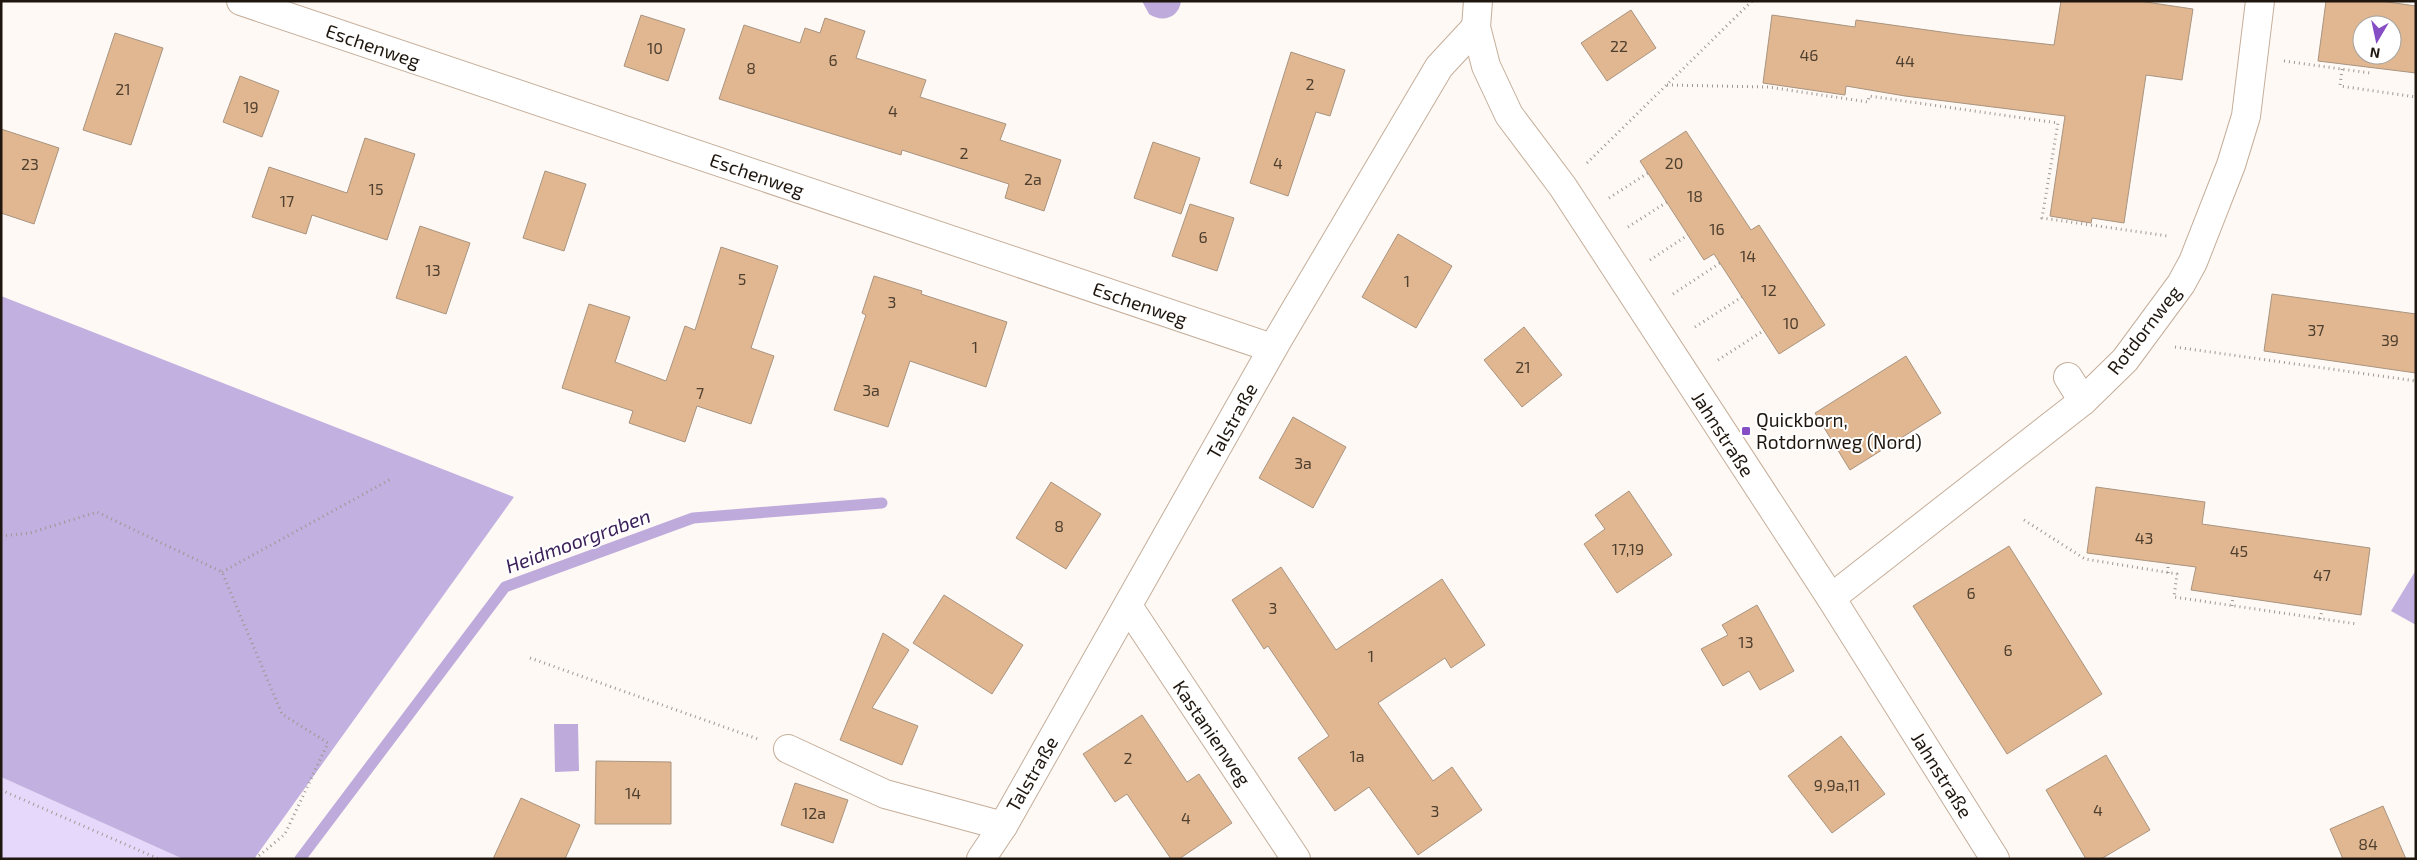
<svg xmlns="http://www.w3.org/2000/svg" width="2417" height="860" font-family="'Exo 2',sans-serif">
<style>
.green{fill:#e5d8fa}
.forest{fill:#c2b0e0}
.water{fill:#beabdb}
.lines{fill:none;stroke-linecap:round;stroke-linejoin:round}
.stream{stroke:#beabdb;stroke-width:11}
.building{fill:#e0b790;stroke:#a99480;fill-rule:evenodd}
.minor-casing{stroke:#c5ae9a;stroke-width:30}
.path{stroke:#9e9792;stroke-width:3;stroke-dasharray:1 4;stroke-linecap:butt}
.minor{stroke:#fff;stroke-width:28}
.poi-dot{fill:#854ec5;stroke:#fff;stroke-width:2}
.labels{text-anchor:middle;stroke-width:4;stroke-linejoin:round;paint-order:stroke}
.number-label{font-size:16px;fill:#4f3f2f}
.street-label{font-size:19px;fill:#1f170f;stroke:#fff}
.poi-label{font-size:19px;fill:#1f170f;stroke:#fff;text-anchor:start}
.water-label{font-size:20px;font-style:italic;fill:#3a1f58;stroke:#fff}
</style>
<rect width="100%" height="100%" fill="#fef9f5"/>
<path class="green" d="M 1,777 L 183,859 L 1,859 Z"/>
<g class="forest">
<path d="M 1,296 L 514,497 L 254,859 L 183,859 L 1,777 Z"/>
<path d="M 2416,570 L 2416,625 L 2391,611 Z"/>
</g>
<g class="water">
<path d="M 1142,1 L 1181,1 C 1179,18 1162,23 1149,14 Z"/>
<path d="M 554,724 L 578,724 L 579,771 L 555,772 Z"/>
</g>
<g class="lines">
<path class="stream" d="M 300,859 L 505,587 L 693,518 L 882,503"/>
</g>
<g class="building">
<path d="M 2061,1 L 2139,1 L 2193,9 L 2182,80 L 2146,75 L 2124,223 L 2092,218 L 2091,223 L 2050,216 L 2065,116 L 1905,96 L 1846,86 L 1845,95 L 1763,83 L 1772,15 L 1855,27 L 1856,20 L 1963,35 L 2054,45 Z"/>
<path d="M 2326,1 L 2381,1 L 2416,6 L 2416,73 L 2318,61 ZM 2362,25 L 2392,25 L 2392,55 L 2362,55 Z"/>
<path d="M 1631,10 L 1656,48 L 1607,81 L 1581,43 Z"/>
<path d="M 641,15 L 685,29 L 668,81 L 624,66 Z"/>
<path d="M 825,18 L 865,31 L 856,58 L 926,80 L 920,97 L 1006,124 L 1000,140 L 1061,160 L 1044,211 L 1005,198 L 1009,184 L 902,150 L 901,155 L 719,99 L 744,25 L 800,43 L 805,28 L 820,33 Z"/>
<path d="M 115,33 L 163,48 L 131,145 L 83,130 Z"/>
<path d="M 1291,52 L 1345,70 L 1330,116 L 1316,112 L 1288,196 L 1250,183 Z"/>
<path d="M 240,76 L 279,91 L 262,137 L 223,122 Z"/>
<path d="M 1,129 L 59,148 L 34,224 L 1,213 Z"/>
<path d="M 1686,131 L 1751,230 L 1759,225 L 1825,325 L 1779,354 L 1714,254 L 1704,260 L 1640,161 Z"/>
<path d="M 365,138 L 415,154 L 387,240 L 312,215 L 306,234 L 252,217 L 269,167 L 347,193 Z"/>
<path d="M 1153,142 L 1200,158 L 1181,214 L 1134,198 Z"/>
<path d="M 545,171 L 586,184 L 564,251 L 523,238 Z"/>
<path d="M 1190,204 L 1234,218 L 1217,271 L 1172,256 Z"/>
<path d="M 420,226 L 470,243 L 446,314 L 396,298 Z"/>
<path d="M 1398,234 L 1452,266 L 1416,328 L 1362,297 Z"/>
<path d="M 721,247 L 778,266 L 751,348 L 774,356 L 751,424 L 697,406 L 685,442 L 629,423 L 633,411 L 562,388 L 589,304 L 630,317 L 615,362 L 666,381 L 685,326 L 695,330 Z"/>
<path d="M 874,276 L 922,291 L 921,294 L 1007,322 L 986,387 L 910,361 L 888,427 L 834,410 L 866,315 L 862,313 Z"/>
<path d="M 2272,294 L 2416,314 L 2416,373 L 2264,351 Z"/>
<path d="M 1524,327 L 1562,375 L 1522,407 L 1484,360 Z"/>
<path d="M 1906,356 L 1941,413 L 1850,470 L 1815,413 Z"/>
<path d="M 1293,417 L 1346,447 L 1313,508 L 1259,478 Z"/>
<path d="M 1051,482 L 1101,514 L 1066,569 L 1016,538 Z"/>
<path d="M 2096,487 L 2205,502 L 2202,524 L 2370,548 L 2361,615 L 2191,590 L 2196,567 L 2087,553 Z"/>
<path d="M 1629,491 L 1672,555 L 1617,593 L 1584,544 L 1605,529 L 1595,515 Z"/>
<path d="M 2009,546 L 2102,694 L 2007,754 L 1913,606 Z"/>
<path d="M 1281,567 L 1336,650 L 1442,579 L 1485,645 L 1451,668 L 1445,658 L 1378,703 L 1433,781 L 1452,767 L 1482,810 L 1418,855 L 1369,787 L 1335,811 L 1298,758 L 1329,736 L 1268,646 L 1264,649 L 1232,600 Z"/>
<path d="M 944,595 L 1023,645 L 992,694 L 913,643 Z"/>
<path d="M 1757,605 L 1794,671 L 1760,690 L 1749,671 L 1723,686 L 1701,649 L 1728,635 L 1722,625 Z"/>
<path d="M 883,633 L 909,650 L 872,708 L 918,726 L 902,765 L 840,740 Z"/>
<path d="M 1142,715 L 1187,782 L 1199,774 L 1232,823 L 1179,859 L 1171,859 L 1127,794 L 1115,802 L 1083,754 Z"/>
<path d="M 1841,736 L 1885,794 L 1832,833 L 1788,776 Z"/>
<path d="M 2106,755 L 2150,830 L 2101,859 L 2086,859 L 2046,790 Z"/>
<path d="M 596,761 L 671,762 L 671,824 L 595,824 Z"/>
<path d="M 795,783 L 848,800 L 833,843 L 781,825 Z"/>
<path d="M 521,798 L 580,825 L 565,859 L 493,859 Z"/>
<path d="M 2383,806 L 2406,859 L 2343,859 L 2330,829 Z"/>
</g>
<g class="lines">
<g class="minor-casing">
<g id="minor">
<path d="M 241,1 L 1272,348"/>
<path d="M 1478,1 L 1476,27 L 1486,66 L 1509,115 L 1563,187 L 1831,598 L 1995,859"/>
<path d="M 2068,377 L 2083,401"/>
<path d="M 1831,598 L 2083,401 L 2125,360 L 2181,284 L 2193,262 L 2231,165 L 2246,116 L 2260,1"/>
<path d="M 1128,606 L 1296,859"/>
<path d="M 788,749 L 885,794 L 1003,826"/>
<path d="M 981,859 L 1003,826 L 1277,341 L 1439,67 L 1476,27"/>
</g>
</g>
<g class="path">
<path d="M 2284,61 L 2370,73"/>
<path d="M 2342,69 L 2340,86 L 2416,97"/>
<path d="M 1667,85 L 1768,87 L 1868,102 L 1869,96 L 2058,123 L 2042,218 L 2168,236"/>
<path d="M 1587,163 L 1752,1"/>
<path d="M 1609,198 L 1648,173"/>
<path d="M 1628,227 L 1667,202"/>
<path d="M 1650,260 L 1688,235"/>
<path d="M 1673,294 L 1720,263"/>
<path d="M 1695,327 L 1742,297"/>
<path d="M 2175,347 L 2416,381"/>
<path d="M 1718,360 L 1763,331"/>
<path d="M 2024,520 L 2085,559 L 2177,574 L 2174,597 L 2357,624"/>
<path d="M 1,536 L 30,533 L 97,512 L 222,572 L 282,714 L 328,743 L 285,834 L 255,859"/>
<path d="M 222,572 L 391,479"/>
<path d="M 2168,573 L 2168,564"/>
<path d="M 2232,606 L 2233,596"/>
<path d="M 2320,619 L 2322,610"/>
<path d="M 530,658 L 758,739"/>
<path d="M 1,790 L 159,859"/>
</g>
<use href="#minor" class="minor"/>
</g>
<rect class="poi-dot" x="1741" y="426" width="10" height="10" rx="2.5"/>
<g class="labels">
<g class="number-label">
<text x="1619" y="52">22</text>
<text x="655" y="54">10</text>
<text x="1809" y="61">46</text>
<text x="833" y="66">6</text>
<text x="1905" y="67">44</text>
<text x="751" y="74">8</text>
<text x="1310" y="90">2</text>
<text x="123" y="95">21</text>
<text x="251" y="113">19</text>
<text x="893" y="117">4</text>
<text x="964" y="159">2</text>
<text x="1278" y="169">4</text>
<text x="1674" y="169">20</text>
<text x="30" y="170">23</text>
<text x="1033" y="185">2a</text>
<text x="376" y="195">15</text>
<text x="1695" y="202">18</text>
<text x="287" y="207">17</text>
<text x="1717" y="235">16</text>
<text x="1203" y="243">6</text>
<text x="1748" y="262">14</text>
<text x="433" y="276">13</text>
<text x="742" y="285">5</text>
<text x="1407" y="287">1</text>
<text x="1769" y="296">12</text>
<text x="892" y="308">3</text>
<text x="1791" y="329">10</text>
<text x="2316" y="336">37</text>
<text x="2390" y="346">39</text>
<text x="975" y="353">1</text>
<text x="1523" y="373">21</text>
<text x="871" y="396">3a</text>
<text x="700" y="399">7</text>
<text x="1303" y="469">3a</text>
<text x="1059" y="532">8</text>
<text x="2144" y="544">43</text>
<text x="1628" y="555">17,19</text>
<text x="2239" y="557">45</text>
<text x="2322" y="581">47</text>
<text x="1971" y="599">6</text>
<text x="1273" y="614">3</text>
<text x="1746" y="648">13</text>
<text x="2008" y="656">6</text>
<text x="1371" y="662">1</text>
<text x="1357" y="762">1a</text>
<text x="1128" y="764">2</text>
<text x="1837" y="791">9,9a,11</text>
<text x="633" y="799">14</text>
<text x="2098" y="816">4</text>
<text x="1435" y="817">3</text>
<text x="814" y="819">12a</text>
<text x="1186" y="824">4</text>
<text x="2368" y="850">84</text>
</g>
<g class="street-label">
<text transform="translate(373 46) rotate(19)" y="7">Eschenweg</text>
<text transform="translate(757 175) rotate(19)" y="7">Eschenweg</text>
<text transform="translate(1140 304) rotate(19)" y="7">Eschenweg</text>
<text transform="translate(2144 330) rotate(-52)" y="7">Rotdornweg</text>
<text transform="translate(1232 421) rotate(-61)" y="7">Talstraße</text>
<text transform="translate(1723 434) rotate(57)" y="7">Jahnstraße</text>
<text transform="translate(1212 733) rotate(56)" y="7">Kastanienweg</text>
<text transform="translate(1032 774) rotate(-60)" y="7">Talstraße</text>
<text transform="translate(1942 775) rotate(58)" y="7">Jahnstraße</text>
</g>
<g class="poi-label">
<text x="1756" y="427">Quickborn,<tspan x="1756" dy="22">Rotdornweg (Nord)</tspan></text>
</g>
<g class="water-label">
<text transform="translate(578 541) rotate(-20)" y="7">Heidmoorgraben</text>
</g>
</g>
<rect width="2417" height="860" fill="none" stroke="#1f170f" stroke-width="5"/>
<g transform="translate(2377 40) rotate(189)"><circle r="24" fill="#ffffff" stroke="#a5a29f"/>
<path d="M0-4L9 19L0 12L-9 19Z" fill="#854ec5"/>
<text y="-8" font-size="14" font-weight="bold" text-anchor="middle" fill="#1f170f">N</text>
</g>
</svg>
